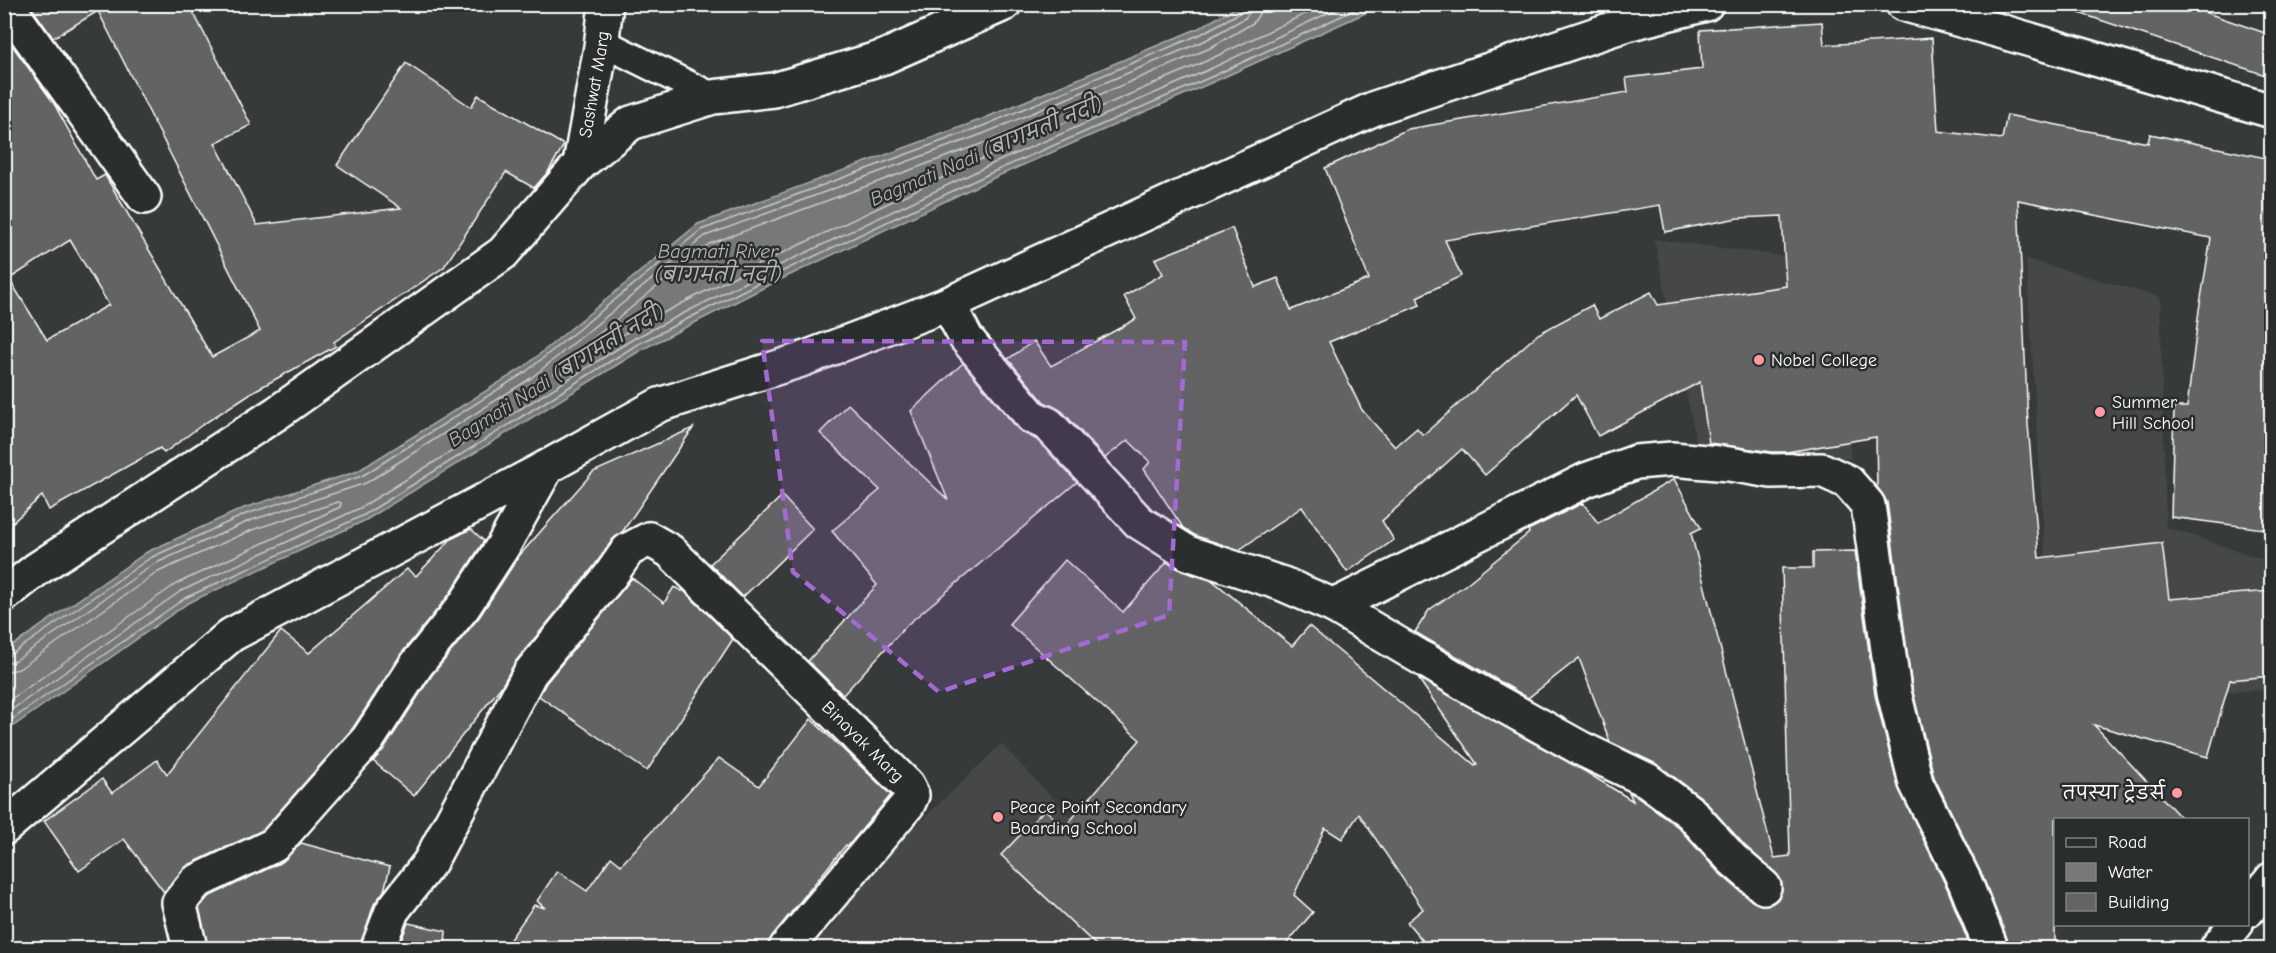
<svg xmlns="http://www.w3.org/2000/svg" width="2276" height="953" font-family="'Comic Neue','Playpen Sans Deva',sans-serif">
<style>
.built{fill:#444748}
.water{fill:#767879;stroke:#adaeaf;stroke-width:1.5}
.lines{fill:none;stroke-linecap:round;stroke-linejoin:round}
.shore{stroke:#c8c9c9;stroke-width:1.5}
.building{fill:#636465;stroke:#fff;stroke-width:1.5;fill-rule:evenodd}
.lane-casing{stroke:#fff;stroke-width:32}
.street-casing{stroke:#fff;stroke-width:38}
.secondary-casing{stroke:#fff;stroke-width:38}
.lane{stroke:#2a2d2e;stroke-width:27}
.street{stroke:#2a2d2e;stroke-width:33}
.secondary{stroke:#2a2d2e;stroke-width:33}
.marked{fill:#a36bd2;fill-opacity:0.2;stroke:#a36bd2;stroke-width:4.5;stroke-dasharray:12 8;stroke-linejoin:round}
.poi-dot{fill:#ff9aa2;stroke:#2a2d2e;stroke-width:2}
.labels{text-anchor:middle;stroke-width:5;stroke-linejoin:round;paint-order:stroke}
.street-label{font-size:18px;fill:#fff;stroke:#2a2d2e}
.poi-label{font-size:18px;fill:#fff;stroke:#2a2d2e;text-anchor:start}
.water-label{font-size:20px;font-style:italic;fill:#b4b5b5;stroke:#2a2d2e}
</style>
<rect width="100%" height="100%" fill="#373a3b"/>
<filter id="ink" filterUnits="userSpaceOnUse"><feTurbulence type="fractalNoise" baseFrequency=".0167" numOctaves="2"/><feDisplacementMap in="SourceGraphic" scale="12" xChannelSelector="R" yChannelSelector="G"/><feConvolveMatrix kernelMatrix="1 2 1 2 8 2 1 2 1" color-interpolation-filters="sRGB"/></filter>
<g filter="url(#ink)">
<g class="built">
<path d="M 1654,239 L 1830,262 L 1851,458 L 1703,474 Z"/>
<path d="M 2026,259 L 2160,297 L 2166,527 L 2271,562 L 2271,690 L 1905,702 L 1890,619 L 2048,599 Z"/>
<path d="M 1001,744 L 1140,889 L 1078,948 L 809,948 L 836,923 L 834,905 Z"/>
</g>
<path class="water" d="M 1242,4 L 1383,5 L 1213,82 L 998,176 L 767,286 L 641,350 L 366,520 L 188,603 L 5,732 L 5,651 L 147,552 L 244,508 L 358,471 L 524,367 L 698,224 L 980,120 L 1199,28 Z"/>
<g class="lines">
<g class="shore">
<path d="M 1260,4 L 1259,14 L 1253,23 L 1208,49 L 989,141 L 709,244 L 555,370 L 554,374 L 558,375 L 630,330 L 757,265 L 988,156 L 1204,62 L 1326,4"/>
<path d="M 4,656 L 10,655 L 150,558 L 246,514 L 362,476 L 527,371 L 701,230 L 983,126 L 1201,34 L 1241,12 L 1243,4"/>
<path d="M 4,663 L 15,661 L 154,564 L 249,521 L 366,483 L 531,378 L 705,236 L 985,133 L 1204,41 L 1245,18 L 1250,12 L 1251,4"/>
<path d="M 4,672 L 19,669 L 158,572 L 252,530 L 338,502 L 341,503 L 340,507 L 176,584 L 4,704"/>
<path d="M 4,715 L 181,591 L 360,508 L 635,338 L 761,274 L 992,164 L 1208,70 L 1347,4"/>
<path d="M 4,725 L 185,598 L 364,515 L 638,344 L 764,280 L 995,171 L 1211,77 L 1367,4"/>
</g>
</g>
<g class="building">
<path d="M 29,4 L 189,4 L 251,125 L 215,143 L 257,225 L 401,208 L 337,165 L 406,63 L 471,107 L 478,95 L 564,145 L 548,172 L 534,188 L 506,172 L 444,267 L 334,342 L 336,346 L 254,391 L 202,425 L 164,453 L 160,448 L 49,510 L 42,496 L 4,530 L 4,34 L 53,102 L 96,180 L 105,175 L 212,357 L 260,331 L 98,11 L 53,38 ZM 70,240 L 109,305 L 47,340 L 9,279 Z"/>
<path d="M 2074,4 L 2181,4 L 2271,35 L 2271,77 L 2073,11 Z"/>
<path d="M 1822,22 L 1824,45 L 1932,38 L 1938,131 L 2002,139 L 2007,115 L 2148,143 L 2150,134 L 2271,159 L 2271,530 L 2171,517 L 2174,407 L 2187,407 L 2199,310 L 2211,238 L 2018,200 L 2028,424 L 2039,558 L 2162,543 L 2169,599 L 2271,591 L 2271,676 L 2230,680 L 2208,757 L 2094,725 L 2182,819 L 2055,819 L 2055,948 L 2009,948 L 2008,941 L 1982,875 L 1934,777 L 1912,688 L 1887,502 L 1877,487 L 1876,437 L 1787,452 L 1772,452 L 1709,443 L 1700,382 L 1598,436 L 1576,395 L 1485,475 L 1462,449 L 1382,521 L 1394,540 L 1347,572 L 1302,507 L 1239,550 L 1196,536 L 1183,528 L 1144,469 L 1150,462 L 1128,440 L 1105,458 L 1062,411 L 1044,402 L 1008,359 L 1034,341 L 1051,366 L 1136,319 L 1124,296 L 1163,274 L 1155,259 L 1232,228 L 1255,287 L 1278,278 L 1291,310 L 1369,279 L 1325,168 L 1408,129 L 1628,92 L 1626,78 L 1702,69 L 1700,30 ZM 1660,205 L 1665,232 L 1738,218 L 1782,216 L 1786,286 L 1658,305 L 1651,292 L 1599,319 L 1592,305 L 1538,334 L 1423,435 L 1417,428 L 1395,447 L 1362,410 L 1329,342 L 1420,305 L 1417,297 L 1461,276 L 1445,240 Z"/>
<path d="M 963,363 L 1018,429 L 1037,440 L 1077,482 L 908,624 L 843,695 L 808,661 L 877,585 L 832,531 L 880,490 L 820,433 L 848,404 L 948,500 L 911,411 Z"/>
<path d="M 693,428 L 623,531 L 613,539 L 595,565 L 516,661 L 501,687 L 414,796 L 373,761 L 384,749 L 432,675 L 480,616 L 519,556 L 593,472 Z"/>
<path d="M 1674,479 L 1701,528 L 1691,533 L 1774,858 L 1790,856 L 1782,568 L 1813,568 L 1813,552 L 1855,551 L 1875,695 L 1898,787 L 1948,890 L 1969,944 L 1962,948 L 1429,948 L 1407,922 L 1423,909 L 1359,814 L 1342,839 L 1325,828 L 1294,895 L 1313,912 L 1283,948 L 1099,948 L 1001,855 L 1045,809 L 1064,828 L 1140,740 L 1009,624 L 1065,560 L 1123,612 L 1167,562 L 1182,571 L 1213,581 L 1292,646 L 1309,626 L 1475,765 L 1477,764 L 1418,678 L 1586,772 L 1633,801 L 1629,792 L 1637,796 L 1678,827 L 1718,872 L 1752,901 L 1761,905 L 1771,904 L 1778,899 L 1782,890 L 1781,880 L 1776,873 L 1745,846 L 1702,798 L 1658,765 L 1610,742 L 1579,658 L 1528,698 L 1415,632 L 1429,610 L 1465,585 L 1529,533 L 1528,530 L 1583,503 L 1598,523 Z"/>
<path d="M 782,496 L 813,529 L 743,597 L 710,564 Z"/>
<path d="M 471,529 L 484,541 L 449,595 L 401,654 L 353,728 L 263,830 L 188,865 L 164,892 L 124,839 L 79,871 L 44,821 L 102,779 L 112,793 L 157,760 L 167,774 L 281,631 L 309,653 L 407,569 L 416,576 L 451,539 Z"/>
<path d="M 632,578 L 664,603 L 674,587 L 682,591 L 683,590 L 733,639 L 647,771 L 539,696 L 546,683 Z"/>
<path d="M 811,719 L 891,795 L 848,846 L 846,845 L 772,936 L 768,948 L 504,948 L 534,905 L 545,908 L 537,901 L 557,871 L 587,891 L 611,857 L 621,865 L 719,758 L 759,786 Z"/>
<path d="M 301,843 L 390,867 L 384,891 L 374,904 L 360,948 L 208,948 L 199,908 L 208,897 L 282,862 Z"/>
<path d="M 408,923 L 446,931 L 445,948 L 398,948 Z"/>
</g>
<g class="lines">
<g class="lane-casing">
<path id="lane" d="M 602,42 L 713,97"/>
</g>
<g class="street-casing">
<g id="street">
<path d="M 6,4 L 144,197"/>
<path d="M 1903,4 L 2000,31 L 2272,111"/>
<path id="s1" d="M 580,164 L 601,47 L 606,4"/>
<path d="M 948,304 L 966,338 L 1032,417 L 1048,424 L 1139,522 L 1188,553 L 1283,584 L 1334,606 L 1586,480 L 1636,462 L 1672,459 L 1729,464 L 1771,471 L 1822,470 L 1848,482 L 1868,505 L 1894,692 L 1916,783 L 1965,882 L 1991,948"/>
<path d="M 4,595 L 37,569 L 277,413 L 503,253 L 580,164 L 631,123 L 713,97 L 774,90 L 884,57 L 1004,4"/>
<path d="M 1334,606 L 1472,688 L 1582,749 L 1647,780 L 1691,813 L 1732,859 L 1764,887"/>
<path d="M 4,828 L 231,635 L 547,467 L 659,405 L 798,361 L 948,304 L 1375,108 L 1627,24 L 1706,4"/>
<path d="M 190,948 L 179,903 L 196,882 L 274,845 L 368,739 L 417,664 L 464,606 L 503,546 L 547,467"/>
<path id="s2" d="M 378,948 L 392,911 L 430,862 L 530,673 L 610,576 L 628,550 L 649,539 L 670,551 L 907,785 L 912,795 L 908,804 L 786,948"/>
</g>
</g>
<g class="secondary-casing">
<g id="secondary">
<path d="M 2248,910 L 2272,879"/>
<path d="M 2217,948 L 2236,924"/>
</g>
</g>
<use href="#lane" class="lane"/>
<use href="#street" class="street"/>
<use href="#secondary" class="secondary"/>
</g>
</g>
<path class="marked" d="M 762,341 L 1185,342 L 1169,615 L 939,692 L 793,572 Z"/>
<g class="poi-dot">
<circle cx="1759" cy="360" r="6"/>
<circle cx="2100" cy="412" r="6"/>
<circle cx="2177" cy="793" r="6"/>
<circle cx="998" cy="817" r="6"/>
</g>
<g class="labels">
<g class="street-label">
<text dy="6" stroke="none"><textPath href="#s1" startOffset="81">Sashwat Marg</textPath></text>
<text dy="6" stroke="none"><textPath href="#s2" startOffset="792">Binayak Marg</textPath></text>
</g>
<g class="poi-label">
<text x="1771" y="366">Nobel College</text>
<text x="2112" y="408">Summer<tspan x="2112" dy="21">Hill School</tspan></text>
<text x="2165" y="799" text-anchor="end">तपस्या ट्रेडर्स</text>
<text x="1010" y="813">Peace Point Secondary<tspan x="1010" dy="21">Boarding School</tspan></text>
</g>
<g class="water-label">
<text transform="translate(986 151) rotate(-23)" y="7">Bagmati Nadi (बागमती नदी)</text>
<text x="718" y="258">Bagmati River<tspan x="718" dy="23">(बागमती नदी)</tspan></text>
<text transform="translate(556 375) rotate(-32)" y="7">Bagmati Nadi (बागमती नदी)</text>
</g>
</g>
<rect width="2276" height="953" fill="none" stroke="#2a2d2e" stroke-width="24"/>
<rect x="12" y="12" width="2252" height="929" fill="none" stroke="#fff" stroke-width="2" filter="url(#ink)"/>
<rect x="2054" y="818" width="195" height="108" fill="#2a2d2e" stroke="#7f8182" stroke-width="1.5"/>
<rect x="2066" y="838" width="30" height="9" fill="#2a2d2e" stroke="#7f8182" stroke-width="1.5"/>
<text x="2108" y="848" font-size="18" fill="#ffffff">Road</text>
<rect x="2066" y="863" width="30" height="18" fill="#767879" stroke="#7f8182" stroke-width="1.5"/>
<text x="2108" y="878" font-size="18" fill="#ffffff">Water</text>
<rect x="2066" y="893" width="30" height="18" fill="#636465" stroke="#7f8182" stroke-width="1.5"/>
<text x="2108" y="908" font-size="18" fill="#ffffff">Building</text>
</svg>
